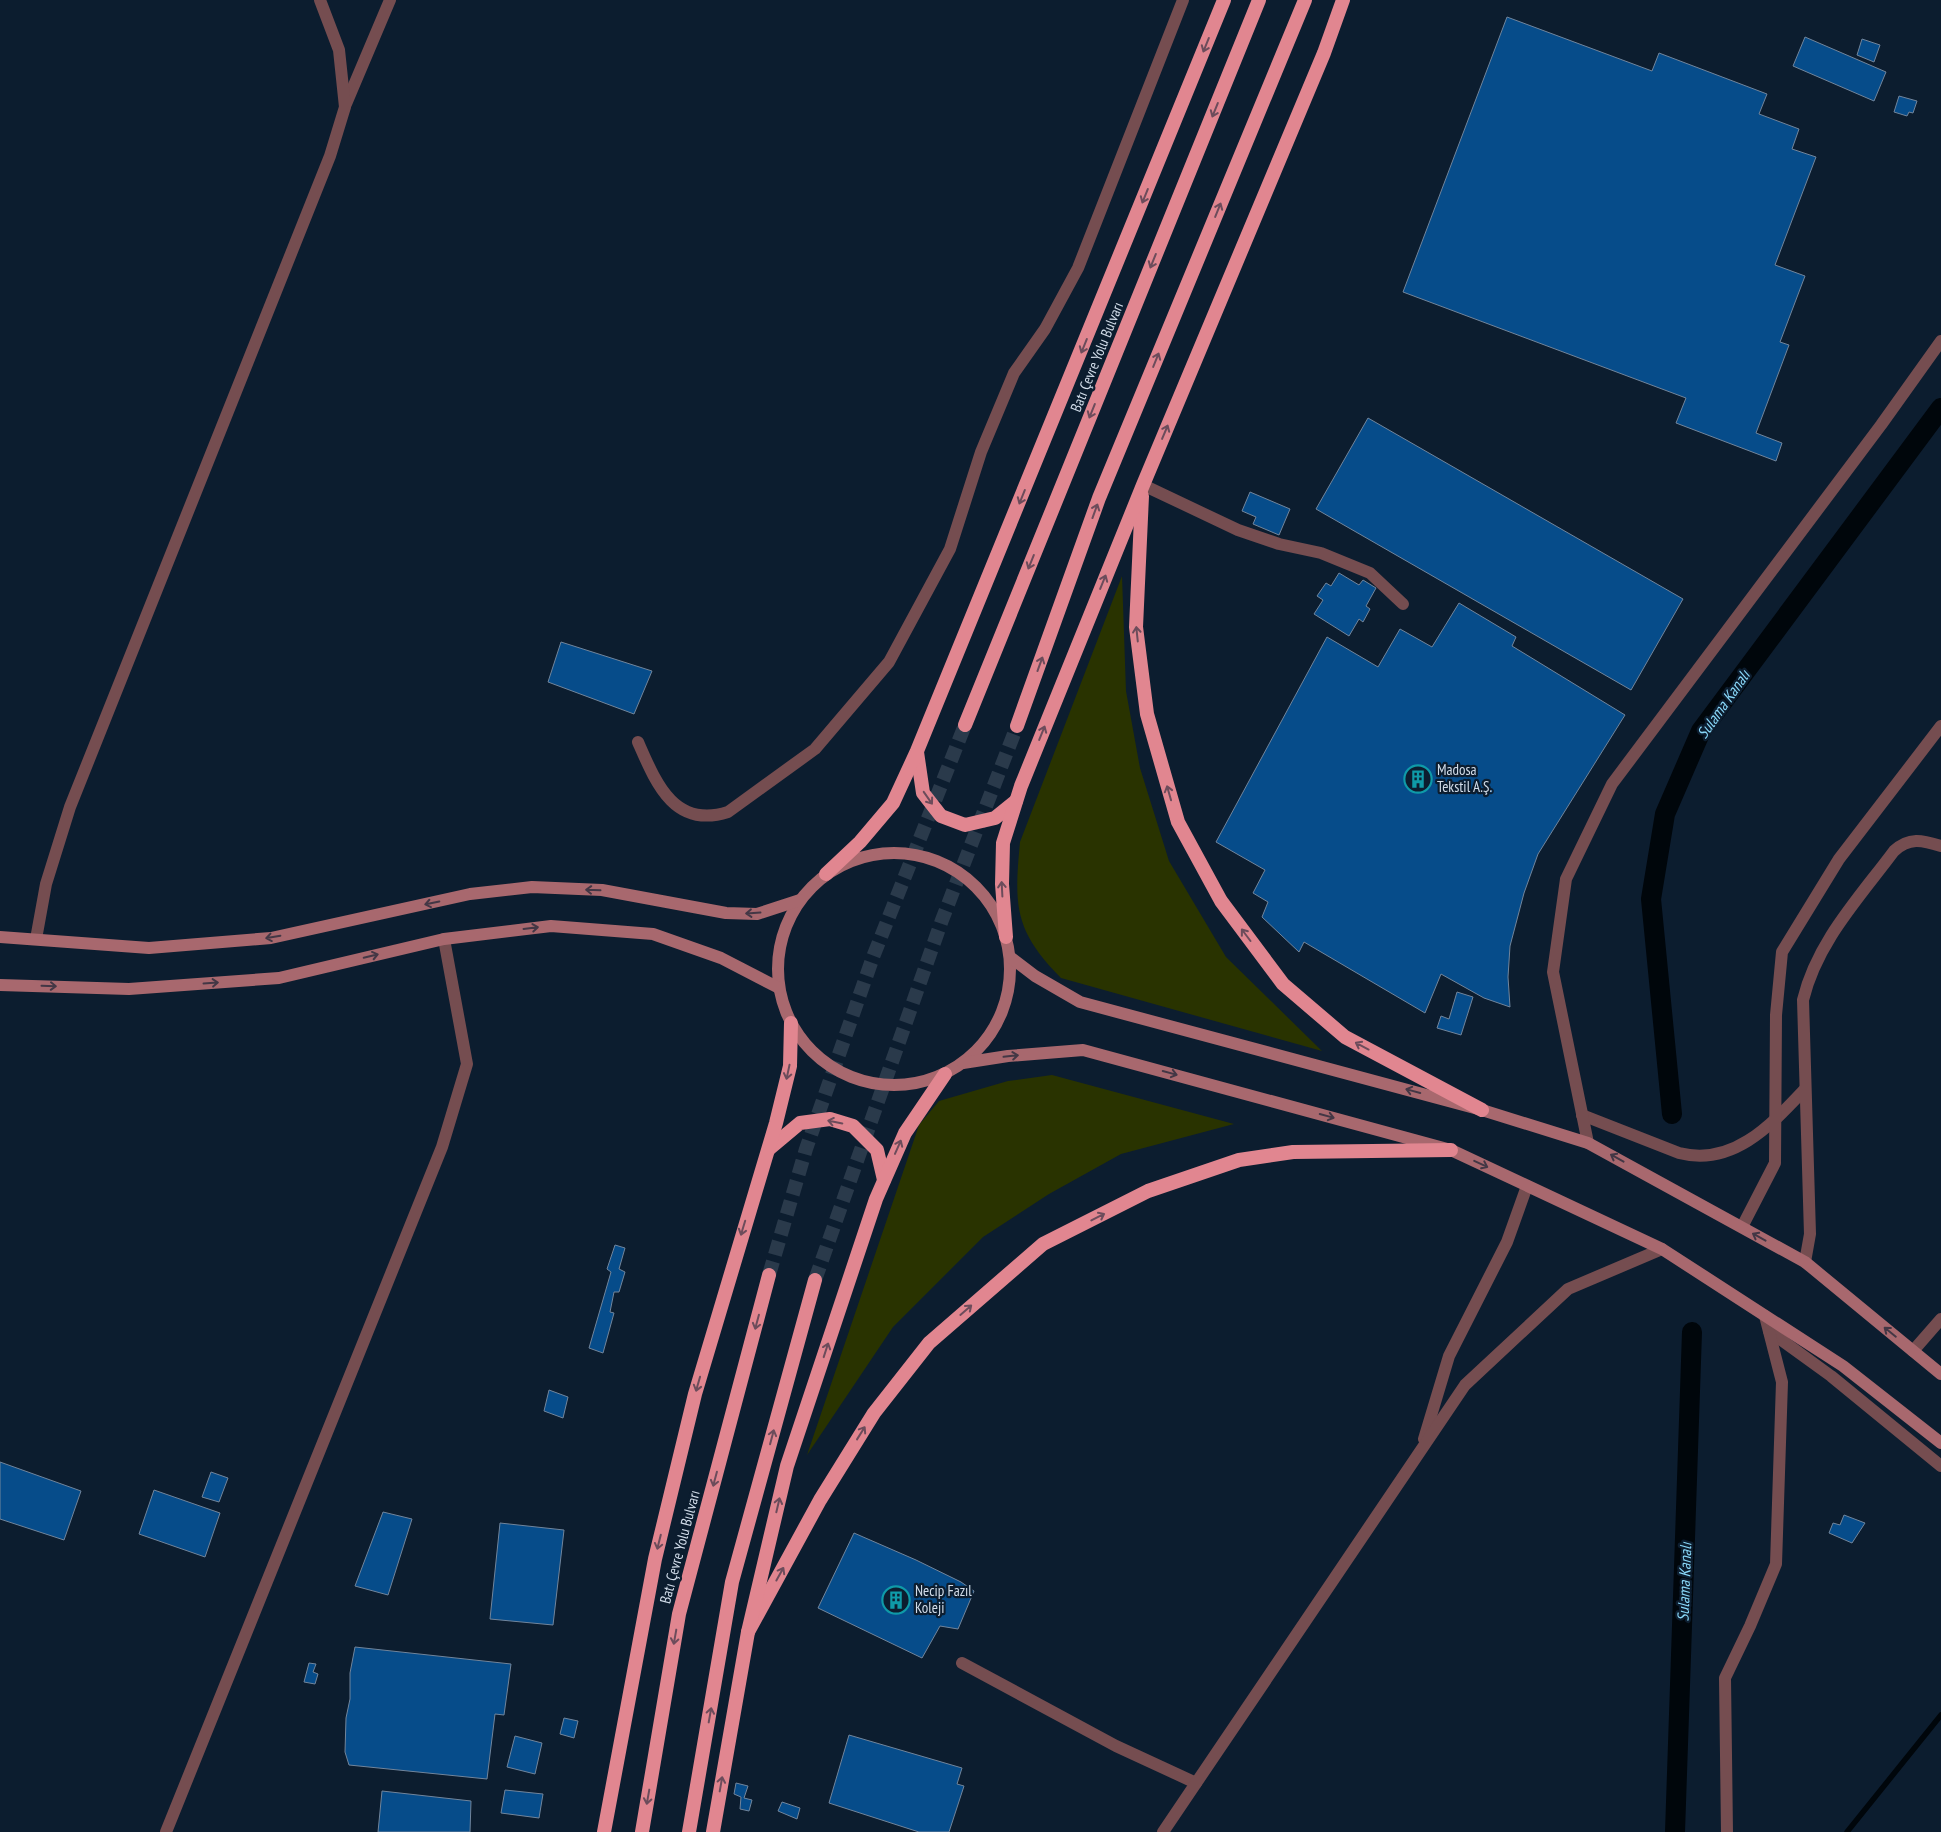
<svg xmlns="http://www.w3.org/2000/svg" width="1941" height="1832" font-family="'PT Sans Narrow',sans-serif">
<style>
.green{fill:#293300}
.lines{fill:none;stroke-linecap:round;stroke-linejoin:round}
.stream{stroke:#00060b;stroke-width:5.5}
.canal{stroke:#00060b;stroke-width:20}
.building{fill:#064c8a;stroke:#71859c}
.trunk-tunnel{stroke:#2a3a4b;stroke-width:14;stroke-dasharray:14 7;stroke-linecap:butt}
.minor{stroke:#754d50;stroke-width:12}
.tertiary{stroke:#754d50;stroke-width:12}
.secondary{stroke:#a8686e;stroke-width:12}
.trunk{stroke:#e18690;stroke-width:14}
.oneway{stroke:#6c4c5b}
.oneway2{stroke:#433745}
.labels{text-anchor:middle;stroke-width:4.5;stroke-linejoin:round;paint-order:stroke}
.street-label{font-size:15px;fill:#d2ddea;stroke:#0c1d2f}
.poi-label{font-size:15px;fill:#d2ddea;stroke:#0c1d2f;text-anchor:start}
.water-label{font-size:16px;font-style:italic;fill:#89d8f9;stroke:#0c1d2f}
</style>
<rect width="100%" height="100%" fill="#0c1d2f"/>
<g class="green">
<path d="M 1122,576 L 1126,691 L 1140,768 L 1169,861 L 1226,957 L 1322,1051 L 1061,978 C 1014,930 1014,906 1020,842 Z"/>
<path d="M 1052,1075 L 1234,1124 L 1121,1154 L 1049,1194 L 983,1237 L 893,1327 L 807,1455 L 919,1125 L 939,1101 L 1008,1081 Z"/>
</g>
<g class="lines">
<path class="stream" d="M 1847,1832 L 1941,1715"/>
<g class="canal">
<path d="M 1672,1114 L 1651,899 L 1665,814 L 1701,731 L 1941,408"/>
<path d="M 1675,1832 L 1692,1332"/>
</g>
</g>
<g class="building">
<path d="M 1507,17 L 1652,71 L 1659,53 L 1767,94 L 1759,114 L 1799,129 L 1792,149 L 1816,157 L 1775,265 L 1805,276 L 1780,342 L 1789,345 L 1756,433 L 1782,443 L 1776,461 L 1676,423 L 1686,398 L 1403,292 Z"/>
<path d="M 1805,37 L 1886,72 L 1874,101 L 1793,66 Z"/>
<path d="M 1862,39 L 1880,45 L 1874,62 L 1857,55 Z"/>
<path d="M 1899,96 L 1917,101 L 1913,113 L 1909,112 L 1907,116 L 1894,112 Z"/>
<path d="M 1368,418 L 1683,599 L 1631,690 L 1316,509 Z"/>
<path d="M 1250,492 L 1290,509 L 1279,535 L 1253,524 L 1256,517 L 1242,511 Z"/>
<path d="M 1339,573 L 1359,585 L 1363,580 L 1376,588 L 1366,606 L 1370,609 L 1363,622 L 1359,619 L 1349,636 L 1314,614 L 1323,600 L 1317,596 L 1326,583 L 1331,586 Z"/>
<path d="M 1459,603 L 1516,637 L 1512,646 L 1625,715 L 1538,854 L 1524,893 L 1510,946 L 1508,977 L 1510,1007 L 1484,998 L 1441,974 L 1425,1013 L 1304,942 L 1299,952 L 1262,917 L 1268,902 L 1253,893 L 1265,870 L 1216,842 L 1327,637 L 1378,667 L 1400,629 L 1432,647 Z"/>
<path d="M 561,642 L 652,671 L 634,714 L 548,682 Z"/>
<path d="M 1457,992 L 1473,997 L 1461,1035 L 1437,1028 L 1441,1016 L 1449,1019 Z"/>
<path d="M 615,1245 L 625,1248 L 619,1269 L 625,1272 L 619,1292 L 614,1292 L 610,1312 L 614,1313 L 603,1353 L 589,1348 L 611,1272 L 607,1269 Z"/>
<path d="M 549,1390 L 568,1397 L 563,1418 L 544,1411 Z"/>
<path d="M 0,1462 L 81,1491 L 64,1540 L 0,1519 Z"/>
<path d="M 211,1472 L 228,1478 L 219,1502 L 202,1497 Z"/>
<path d="M 154,1490 L 220,1513 L 205,1557 L 139,1534 Z"/>
<path d="M 383,1512 L 412,1519 L 388,1595 L 355,1586 Z"/>
<path d="M 1844,1515 L 1865,1523 L 1852,1543 L 1829,1533 L 1833,1523 L 1840,1525 Z"/>
<path d="M 500,1523 L 564,1530 L 553,1625 L 490,1619 Z"/>
<path d="M 854,1533 L 916,1560 L 961,1582 L 974,1591 L 958,1629 L 940,1626 L 922,1658 L 818,1608 Z"/>
<path d="M 355,1647 L 511,1664 L 504,1715 L 495,1714 L 487,1779 L 349,1765 L 345,1752 L 346,1718 L 350,1699 L 350,1673 Z"/>
<path d="M 309,1663 L 316,1664 L 313,1672 L 318,1674 L 315,1684 L 304,1682 Z"/>
<path d="M 564,1718 L 578,1721 L 574,1738 L 560,1734 Z"/>
<path d="M 849,1735 L 962,1768 L 957,1784 L 964,1786 L 949,1832 L 919,1832 L 829,1803 Z"/>
<path d="M 515,1736 L 542,1743 L 535,1774 L 507,1767 Z"/>
<path d="M 736,1783 L 748,1786 L 744,1798 L 752,1800 L 749,1811 L 740,1809 L 741,1797 L 734,1794 Z"/>
<path d="M 505,1790 L 543,1794 L 539,1818 L 501,1813 Z"/>
<path d="M 382,1791 L 471,1801 L 470,1832 L 378,1832 Z"/>
<path d="M 782,1802 L 800,1808 L 797,1819 L 778,1811 Z"/>
</g>
<g class="lines">
<g class="trunk-tunnel">
<path d="M 769,1275 L 806,1149 L 873,957 L 965,725"/>
<path d="M 815,1280 L 942,920 L 1017,726"/>
</g>
<g class="minor">
<path d="M 346,104 L 390,0"/>
<path d="M 1143,485 L 1238,530 L 1279,544 L 1321,553 L 1370,573 L 1403,604"/>
<path d="M 638,742 C 656,783 674,829 728,812 L 815,749 L 889,662 L 950,549 L 981,452 L 1014,373 L 1045,329 L 1078,268 L 1183,0"/>
<path d="M 36,939 L 46,884 L 70,807 L 330,156 L 345,107 L 339,50 L 320,0"/>
<path d="M 1582,1115 L 1679,1153 C 1733,1167 1771,1125 1805,1089"/>
<path d="M 1588,1143 L 1553,972 L 1566,879 L 1612,784 L 1881,425 L 1941,341"/>
<path d="M 1742,1227 L 1775,1163 L 1776,1015 L 1782,952 L 1839,859 L 1941,726"/>
<path d="M 1805,1262 L 1810,1234 L 1803,1000 C 1817,942 1859,898 1894,851 C 1909,837 1922,840 1941,846"/>
<path d="M 1769,1331 L 1831,1376 L 1941,1466"/>
<path d="M 1913,1351 L 1941,1319"/>
<path d="M 1424,1439 L 1449,1356 L 1507,1242 L 1527,1186"/>
<path d="M 962,1663 L 1116,1746 L 1196,1783"/>
<path d="M 1163,1832 L 1465,1385 L 1568,1289 L 1662,1249"/>
<path d="M 1727,1832 L 1725,1678 L 1750,1626 L 1776,1564 L 1782,1382 L 1765,1316"/>
</g>
<path class="tertiary" d="M 166,1832 L 442,1147 L 467,1064 L 444,939"/>
<g class="secondary">
<circle cx="894" cy="969" r="116"/>
<path d="M 0,937 L 149,948 L 271,938 L 470,894 L 532,887 L 602,890 L 726,913 L 757,914 L 800,900"/>
<path d="M 1010,957 L 1035,976 L 1080,1002 L 1482,1110 L 1588,1143 L 1805,1262 L 1941,1374"/>
<path d="M 0,985 L 129,989 L 279,978 L 444,939 L 551,926 L 653,934 L 721,958 L 779,988"/>
<path d="M 963,1063 L 1008,1056 L 1083,1050 L 1451,1150 L 1662,1249 L 1843,1366 L 1941,1443"/>
</g>
<g class="trunk">
<path d="M 1142,496 L 1136,627 L 1147,714 L 1178,822 L 1221,901 L 1283,984 L 1345,1037 L 1482,1110"/>
<path d="M 965,725 L 1259,0"/>
<path d="M 1017,726 L 1099,498 L 1305,0"/>
<path d="M 917,752 L 923,793 L 941,816 L 965,825 L 995,818 L 1016,801"/>
<path d="M 826,874 L 860,842 L 893,803 L 917,751 L 1224,0"/>
<path d="M 1006,937 L 1002,884 L 1003,843 L 1021,786 L 1143,485 L 1324,53 L 1343,0"/>
<path d="M 769,1149 L 800,1123 L 830,1119 L 853,1126 L 877,1150 L 884,1180"/>
<path d="M 748,1632 L 820,1500 L 874,1413 L 929,1343 L 1043,1244 L 1148,1191 L 1239,1160 L 1293,1152 L 1451,1150"/>
<path d="M 604,1832 L 655,1559 L 695,1394 L 776,1123 L 790,1066 L 791,1023"/>
<path d="M 642,1832 L 679,1614 L 769,1275"/>
<path d="M 689,1832 L 732,1582 L 815,1280"/>
<path d="M 713,1832 L 748,1632 L 787,1466 L 876,1199 L 905,1133 L 945,1074"/>
</g>
</g>
<defs><path id="oneway-shaft" d="M-6 0H5M1.5-3L5.5 0L1.5 3" fill="none" stroke-width="1.6" stroke-linecap="round" stroke-linejoin="round" transform="scale(1.25)"/></defs>
<g class="oneway">
<use href="#oneway-shaft" transform="translate(1206 45) rotate(112)"/>
<use href="#oneway-shaft" transform="translate(1215 110) rotate(112)"/>
<use href="#oneway-shaft" transform="translate(1145 196) rotate(112)"/>
<use href="#oneway-shaft" transform="translate(1218 210) rotate(-68)"/>
<use href="#oneway-shaft" transform="translate(1153 261) rotate(112)"/>
<use href="#oneway-shaft" transform="translate(1084 346) rotate(112)"/>
<use href="#oneway-shaft" transform="translate(1156 360) rotate(-68)"/>
<use href="#oneway-shaft" transform="translate(1092 411) rotate(112)"/>
<use href="#oneway-shaft" transform="translate(1165 432) rotate(-67)"/>
<use href="#oneway-shaft" transform="translate(1022 497) rotate(112)"/>
<use href="#oneway-shaft" transform="translate(1095 511) rotate(-70)"/>
<use href="#oneway-shaft" transform="translate(1031 562) rotate(112)"/>
<use href="#oneway-shaft" transform="translate(1103 582) rotate(-68)"/>
<use href="#oneway-shaft" transform="translate(1137 634) rotate(-96)"/>
<use href="#oneway-shaft" transform="translate(1040 664) rotate(-70)"/>
<use href="#oneway-shaft" transform="translate(1042 733) rotate(-68)"/>
<use href="#oneway-shaft" transform="translate(1169 793) rotate(-106)"/>
<use href="#oneway-shaft" transform="translate(928 798) rotate(55)"/>
<use href="#oneway-shaft" transform="translate(1002 889) rotate(-93)"/>
<use href="#oneway-shaft" transform="translate(1246 935) rotate(-127)"/>
<use href="#oneway-shaft" transform="translate(1362 1046) rotate(-152)"/>
<use href="#oneway-shaft" transform="translate(788 1072) rotate(102)"/>
<use href="#oneway-shaft" transform="translate(835 1122) rotate(-169)"/>
<use href="#oneway-shaft" transform="translate(898 1147) rotate(-66)"/>
<use href="#oneway-shaft" transform="translate(1098 1217) rotate(-27)"/>
<use href="#oneway-shaft" transform="translate(743 1228) rotate(107)"/>
<use href="#oneway-shaft" transform="translate(966 1310) rotate(-41)"/>
<use href="#oneway-shaft" transform="translate(757 1322) rotate(105)"/>
<use href="#oneway-shaft" transform="translate(826 1350) rotate(-72)"/>
<use href="#oneway-shaft" transform="translate(698 1384) rotate(106)"/>
<use href="#oneway-shaft" transform="translate(861 1433) rotate(-58)"/>
<use href="#oneway-shaft" transform="translate(772 1437) rotate(-75)"/>
<use href="#oneway-shaft" transform="translate(715 1479) rotate(105)"/>
<use href="#oneway-shaft" transform="translate(778 1505) rotate(-77)"/>
<use href="#oneway-shaft" transform="translate(659 1542) rotate(104)"/>
<use href="#oneway-shaft" transform="translate(780 1574) rotate(-61)"/>
<use href="#oneway-shaft" transform="translate(675 1637) rotate(100)"/>
<use href="#oneway-shaft" transform="translate(710 1715) rotate(-80)"/>
<use href="#oneway-shaft" transform="translate(721 1784) rotate(-80)"/>
<use href="#oneway-shaft" transform="translate(648 1797) rotate(100)"/>
</g>
<g class="oneway2">
<use href="#oneway-shaft" transform="translate(593 890) rotate(-178)"/>
<use href="#oneway-shaft" transform="translate(432 903) rotate(168)"/>
<use href="#oneway-shaft" transform="translate(753 913) rotate(176)"/>
<use href="#oneway-shaft" transform="translate(531 928) rotate(-7)"/>
<use href="#oneway-shaft" transform="translate(273 937) rotate(170)"/>
<use href="#oneway-shaft" transform="translate(371 956) rotate(-13)"/>
<use href="#oneway-shaft" transform="translate(211 983) rotate(-4)"/>
<use href="#oneway-shaft" transform="translate(49 986) rotate(2)"/>
<use href="#oneway-shaft" transform="translate(1011 1056) rotate(-6)"/>
<use href="#oneway-shaft" transform="translate(1170 1073) rotate(15)"/>
<use href="#oneway-shaft" transform="translate(1413 1091) rotate(-165)"/>
<use href="#oneway-shaft" transform="translate(1327 1116) rotate(15)"/>
<use href="#oneway-shaft" transform="translate(1617 1158) rotate(-151)"/>
<use href="#oneway-shaft" transform="translate(1481 1164) rotate(25)"/>
<use href="#oneway-shaft" transform="translate(1759 1237) rotate(-151)"/>
<use href="#oneway-shaft" transform="translate(1890 1332) rotate(-141)"/>
</g>
<defs>
<g id="building-ring" transform="scale(1.4375)"><circle r="9.5" fill="#0c1d2f" stroke="#0f9aa8" stroke-width="1.5"/><path d="M-4-6H4V6H1V3H-1V6H-4ZM-2.5-4.3h1.7v1.8h-1.7ZM.8-4.3h1.7v1.8H.8ZM-2.5-1h1.7V.8h-1.7ZM.8-1h1.7V.8H.8Z" fill="#0f9aa8"/></g>
</defs>
<g fill-rule="evenodd">
<use href="#building-ring" x="1418" y="779"/>
<use href="#building-ring" x="896" y="1600"/>
</g>
<g class="labels">
<g class="street-label">
<text transform="translate(1097 357) rotate(-68)" y="5">Batı Çevre Yolu Bulvarı</text>
<text transform="translate(680 1547) rotate(-75)" y="5">Batı Çevre Yolu Bulvarı</text>
</g>
<g class="poi-label">
<text x="1437" y="775">Madosa<tspan x="1437" dy="17">Tekstil A.Ş.</tspan></text>
<text x="915" y="1596">Necip Fazıl<tspan x="915" dy="17">Koleji</tspan></text>
</g>
<g class="water-label">
<text transform="translate(1723 704) rotate(-55)" y="6">Sulama Kanalı</text>
<text transform="translate(1684 1582) rotate(-88)" y="6">Sulama Kanalı</text>
</g>
</g>
</svg>
